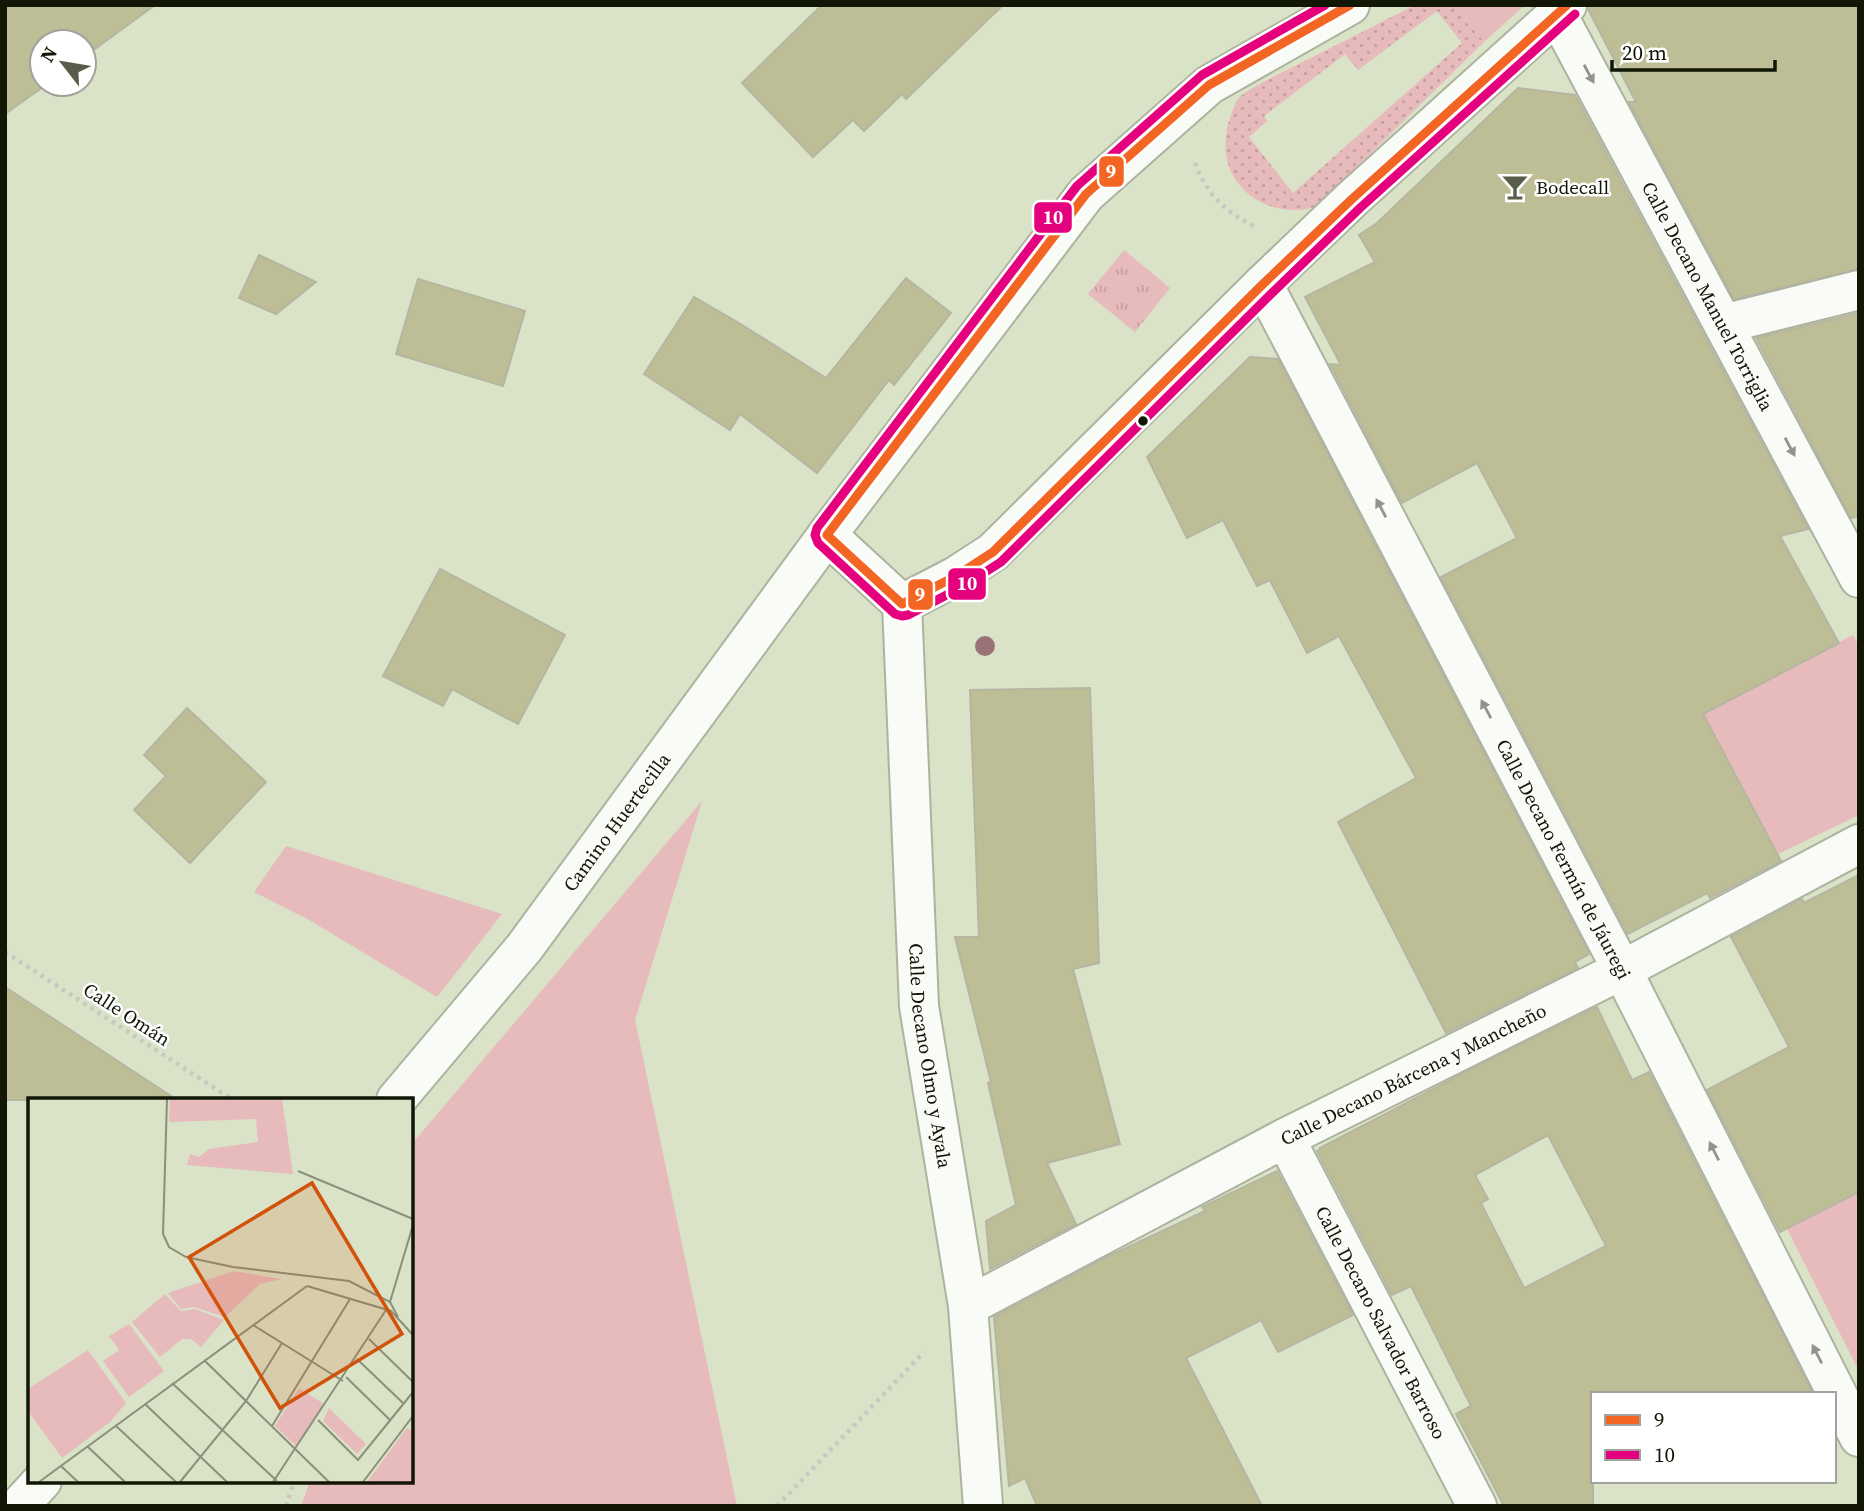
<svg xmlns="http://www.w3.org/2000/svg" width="1864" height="1511" font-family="'Source Serif 4',serif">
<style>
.grass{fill:#e7babc}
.park{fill:url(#park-tufts)}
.garden{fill:url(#garden-dots);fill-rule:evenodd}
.building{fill:#bebe96;stroke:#b4b6a1;stroke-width:2;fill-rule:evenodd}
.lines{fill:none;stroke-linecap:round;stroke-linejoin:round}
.minor-casing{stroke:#adb39f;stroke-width:42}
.path{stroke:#c6c9c1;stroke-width:4.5;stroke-dasharray:3.5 5;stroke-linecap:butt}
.minor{stroke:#f9fbf7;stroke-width:38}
.bus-1-casing{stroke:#fff;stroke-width:14}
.bus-2-casing{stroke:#fff;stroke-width:14}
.bus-1{stroke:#f26522;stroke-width:9}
.bus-2{stroke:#e5007d;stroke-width:9}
.tree{fill:#9a7277}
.oneway{fill:#91948a}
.bus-dot{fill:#111605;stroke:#fff;stroke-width:2.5}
.labels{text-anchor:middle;stroke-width:5;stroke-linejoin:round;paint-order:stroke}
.poi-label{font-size:19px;fill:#111605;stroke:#fff;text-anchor:start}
.street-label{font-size:19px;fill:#111605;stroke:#fff}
.inset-road{fill:none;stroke:#8a9079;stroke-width:2}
.view{fill:#d2520b;fill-opacity:0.15;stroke:#d2520b;stroke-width:3.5}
.inset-edge{fill:none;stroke:#111605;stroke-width:3.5}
.line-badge{stroke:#fff;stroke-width:2.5}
.badge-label{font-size:19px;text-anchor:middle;font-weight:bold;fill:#fff}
</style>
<defs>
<pattern id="park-tufts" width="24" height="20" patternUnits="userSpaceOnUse" patternTransform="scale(1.75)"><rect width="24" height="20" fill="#e7babc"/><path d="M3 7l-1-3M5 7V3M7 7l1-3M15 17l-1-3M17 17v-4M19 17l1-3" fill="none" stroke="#c59fa0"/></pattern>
<pattern id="garden-dots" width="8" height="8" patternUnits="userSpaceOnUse" patternTransform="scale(1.75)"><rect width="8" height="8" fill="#e7babc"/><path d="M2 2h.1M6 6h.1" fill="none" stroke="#c59fa0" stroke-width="1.8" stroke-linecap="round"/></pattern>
</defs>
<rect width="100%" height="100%" fill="#dae2c7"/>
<g class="grass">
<path d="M 1456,5 L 1525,5 L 1484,42 Z"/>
<path d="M 1853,635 L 1859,646 L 1859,815 L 1778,854 L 1703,714 Z"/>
<path d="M 702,801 L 635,1020 L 737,1506 L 301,1506 L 310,1481 L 411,1481 L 411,1145 Z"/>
<path d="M 286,846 L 502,914 L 437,997 L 311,921 L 254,892 Z"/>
<path d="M 1859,1192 L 1859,1371 L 1787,1229 Z"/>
</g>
<path class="park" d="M 1124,250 L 1170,288 L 1135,332 L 1088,294 Z"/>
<path class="garden" d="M 1415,5 L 1456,5 L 1484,42 L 1316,207 C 1292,214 1264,209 1245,191 C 1223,171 1221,139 1232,112 C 1234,108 1236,101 1239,98 C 1244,91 1277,75 1285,71 C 1329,49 1372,27 1415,5 ZM 1437,11 L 1462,43 L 1293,193 L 1249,137 L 1267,121 L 1264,116 L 1345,54 L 1358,70 Z"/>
<g class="building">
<path d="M 5,5 L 155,5 L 84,57 L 84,42 L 42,42 L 42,84 L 47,84 L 5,114 Z"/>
<path d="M 822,5 L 1003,5 L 906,99 L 902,94 L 864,131 L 853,120 L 813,157 L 742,83 Z"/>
<path d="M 1588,5 L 1859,5 L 1859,269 L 1734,299 L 1629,102 L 1636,102 L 1588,9 Z"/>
<path d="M 1518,88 L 1575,95 L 1808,529 L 1780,536 L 1839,643 L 1703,714 L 1781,861 L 1710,898 L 1707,893 L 1628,934 L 1441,577 L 1517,538 L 1477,463 L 1402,503 L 1330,364 L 1341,365 L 1305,297 L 1375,262 L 1359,235 L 1377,223 Z"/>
<path d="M 259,255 L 316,282 L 276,314 L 239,298 Z"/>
<path d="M 906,278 L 951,313 L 894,385 L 889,380 L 817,473 L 740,414 L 730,430 L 644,374 L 694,297 L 739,323 L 826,378 Z"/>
<path d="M 418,279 L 525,311 L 503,386 L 396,354 Z"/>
<path d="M 1859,313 L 1859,516 L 1851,518 L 1756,338 Z"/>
<path d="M 1250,357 L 1278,359 L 1589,954 L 1575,962 L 1578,968 L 1446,1033 L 1338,822 L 1416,778 L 1339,636 L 1307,653 L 1270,580 L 1257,586 L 1223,520 L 1187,538 L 1147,457 Z"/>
<path d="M 440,569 L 565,635 L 518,724 L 452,689 L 443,706 L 383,676 Z"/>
<path d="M 1090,688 L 1099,963 L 1073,969 L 1120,1144 L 1047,1163 L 1076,1224 L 990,1269 L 986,1221 L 1016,1205 L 988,1083 L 991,1082 L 955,937 L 979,937 L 970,690 Z"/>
<path d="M 187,708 L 266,782 L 190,863 L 134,810 L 166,776 L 144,755 Z"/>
<path d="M 1859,875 L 1859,1192 L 1780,1232 L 1707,1090 L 1789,1047 L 1731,937 L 1802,899 L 1804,903 Z"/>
<path d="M 5,987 L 177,1100 L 5,1100 Z"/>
<path d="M 1597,1007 L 1632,1080 L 1649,1072 L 1813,1394 L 1593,1394 L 1593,1506 L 1504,1506 L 1456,1414 L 1471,1406 L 1411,1286 L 1392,1295 L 1317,1151 L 1321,1149 L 1320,1148 L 1466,1072 ZM 1548,1135 L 1606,1246 L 1524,1288 L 1481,1203 L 1488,1199 L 1475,1175 Z"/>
<path d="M 1277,1171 L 1353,1315 L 1278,1352 L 1261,1320 L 1186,1358 L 1262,1506 L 1037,1506 L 1025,1478 L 1009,1486 L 994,1317 L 1107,1257 L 1205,1211 L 1202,1207 Z"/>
</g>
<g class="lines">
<g class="minor-casing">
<g id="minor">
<path id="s1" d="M 1557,14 L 1859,578"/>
<path id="s2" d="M 1263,284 L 1622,970 L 1859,1437"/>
<path d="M 1723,324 L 1859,290"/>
<path d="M 827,535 L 902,604"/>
<path id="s3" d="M 902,604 L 919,1006 L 968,1306 L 983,1506"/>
<path d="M 902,604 L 956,576 L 993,552 L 1263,284 L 1352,199 L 1567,5"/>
<path id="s4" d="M 396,1100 L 524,948 L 827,535 L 1086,194 L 1209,85 L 1350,5"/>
<path id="s5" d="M 1285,1138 L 1477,1506"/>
<path id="s6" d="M 968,1306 L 1285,1138 L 1622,970 L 1859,844"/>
<path d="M 19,1506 L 42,1481"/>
</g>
</g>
<g class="path">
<path d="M 1195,163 C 1206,193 1225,212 1254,226"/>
<path d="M 5,952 L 233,1100"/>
<path d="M 286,1506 L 294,1481"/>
<path d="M 777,1506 L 924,1352"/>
</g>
<use href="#minor" class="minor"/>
<g class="bus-1-casing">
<path id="bus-1" d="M 1350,5 L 1209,85 L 1086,194 L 827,535 L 902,604 L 956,576 L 993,552 L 1263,284 L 1352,199 L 1567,5"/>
</g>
<g class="bus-2-casing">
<path id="bus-2" d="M 1325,5 L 1202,75 L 1077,186 L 817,528 L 815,535 L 818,543 L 895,614 L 902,616 L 908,615 L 962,587 L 1001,562 L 1272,293 L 1360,208 L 1575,14"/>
</g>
<use href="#bus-1" class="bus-1"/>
<use href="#bus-2" class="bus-2"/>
</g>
<circle class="tree" cx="985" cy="646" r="10"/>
<defs><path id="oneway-solid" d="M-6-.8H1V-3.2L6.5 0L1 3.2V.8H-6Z" transform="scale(1.75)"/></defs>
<g class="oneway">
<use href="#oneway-solid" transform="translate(1589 74) rotate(62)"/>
<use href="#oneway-solid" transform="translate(1790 447) rotate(62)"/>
<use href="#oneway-solid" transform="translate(1381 508) rotate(-118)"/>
<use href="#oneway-solid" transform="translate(1486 709) rotate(-118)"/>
<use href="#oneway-solid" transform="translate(1714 1151) rotate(-117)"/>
<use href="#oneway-solid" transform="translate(1817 1354) rotate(-117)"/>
</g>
<defs>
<g id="bar-bare" transform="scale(2.1)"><path d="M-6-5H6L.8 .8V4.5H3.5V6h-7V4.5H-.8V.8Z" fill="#575d49" stroke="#fff" stroke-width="2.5" paint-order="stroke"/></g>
</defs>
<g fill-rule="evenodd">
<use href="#bar-bare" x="1515" y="187"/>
</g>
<circle class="bus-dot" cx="1143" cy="421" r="6"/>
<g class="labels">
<g class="poi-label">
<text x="1536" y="194">Bodecall</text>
</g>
<g class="street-label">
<text dy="7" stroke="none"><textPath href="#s1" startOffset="320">Calle Decano Manuel Torriglia</textPath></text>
<text dy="7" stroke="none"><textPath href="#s4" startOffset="355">Camino Huertecilla</textPath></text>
<text dy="7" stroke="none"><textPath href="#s2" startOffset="649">Calle Decano Fermín de Jáuregi</textPath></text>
<text transform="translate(127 1014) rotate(33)" y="7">Calle Omán</text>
<text dy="7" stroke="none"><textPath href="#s3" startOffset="453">Calle Decano Olmo y Ayala</textPath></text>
<text dy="7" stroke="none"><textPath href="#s6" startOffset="502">Calle Decano Bárcena y Mancheño</textPath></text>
<text dy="7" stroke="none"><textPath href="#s5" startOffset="208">Calle Decano Salvador Barroso</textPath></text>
</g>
</g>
<g transform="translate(28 1098)">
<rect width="385" height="385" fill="#dae2c7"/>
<path d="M 142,1 L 254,1 L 265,76 L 159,67 L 162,56 L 171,59 L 181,51 L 230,44 L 228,21 L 141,24 ZM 206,173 L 253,181 L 232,186 L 197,219 L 166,209 L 153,211 L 140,195 ZM 137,196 L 153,213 L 167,211 L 196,222 L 173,249 L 163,241 L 154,241 L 132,259 L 104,224 ZM 101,226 L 136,273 L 101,299 L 75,263 L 91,252 L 81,238 ZM 60,252 L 98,305 L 82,324 L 34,360 L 0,313 L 0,291 ZM 271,290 L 296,306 L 268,348 L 247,328 ZM 379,330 L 385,334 L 385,384 L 339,384 Z" fill="#e7babc"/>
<path d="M 301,310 L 338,346 L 329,356 L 295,323 Z" fill="#e7babc"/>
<path class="inset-road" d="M 139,1 L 135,136 L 141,149 L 158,159 L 205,169 L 321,183 L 362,204 L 370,219M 270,73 L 385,121M 279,188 L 363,213 L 385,237M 362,204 L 385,127M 225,227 L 315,283M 341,241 L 385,284M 329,261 L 376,306M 176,262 L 301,384M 318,279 L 362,322M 144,285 L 249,383M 117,306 L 199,384M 290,322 L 330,362 L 385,294M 87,327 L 148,384M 244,328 L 322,201M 59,348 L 97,384M 33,368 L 50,384M 11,384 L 279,188M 152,384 L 218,303 L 254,245M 245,384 L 358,212M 335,384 L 385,318"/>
<path class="view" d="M 284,85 L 374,236 L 252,310 L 161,159 Z"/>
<rect width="385" height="385" class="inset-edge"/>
</g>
<g class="line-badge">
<rect x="1098" y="155" width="27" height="33" rx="7" fill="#f26522"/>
<rect x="1033" y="201" width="40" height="33" rx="7" fill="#e5007d"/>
<rect x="947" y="567" width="40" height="34" rx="7" fill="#e5007d"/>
<rect x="907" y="578" width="27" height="33" rx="7" fill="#f26522"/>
</g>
<g class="badge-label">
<text x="1111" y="178">9</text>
<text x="1053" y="224">10</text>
<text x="967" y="590">10</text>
<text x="920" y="601">9</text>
</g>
<rect width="1864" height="1511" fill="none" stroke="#111605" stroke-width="14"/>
<rect x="1591" y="1392" width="245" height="91" fill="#ffffff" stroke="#a0a29b" stroke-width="2"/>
<rect x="1605" y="1415" width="35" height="10" fill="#f26522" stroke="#a0a29b" stroke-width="2"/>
<text x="1654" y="1427" font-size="21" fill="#111605">9</text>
<rect x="1605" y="1450" width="35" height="10" fill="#e5007d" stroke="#a0a29b" stroke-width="2"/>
<text x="1654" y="1462" font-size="21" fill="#111605">10</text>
<g transform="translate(63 63) rotate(301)"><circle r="33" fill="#ffffff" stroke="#a0a29b" stroke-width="2"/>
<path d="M0-5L12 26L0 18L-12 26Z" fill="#575d49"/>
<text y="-10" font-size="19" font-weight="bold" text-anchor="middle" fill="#111605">N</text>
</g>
<path d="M1612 60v10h163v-10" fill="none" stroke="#111605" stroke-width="3.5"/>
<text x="1622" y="60" font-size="21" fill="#111605" stroke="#ffffff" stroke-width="5" paint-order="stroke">20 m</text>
</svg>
